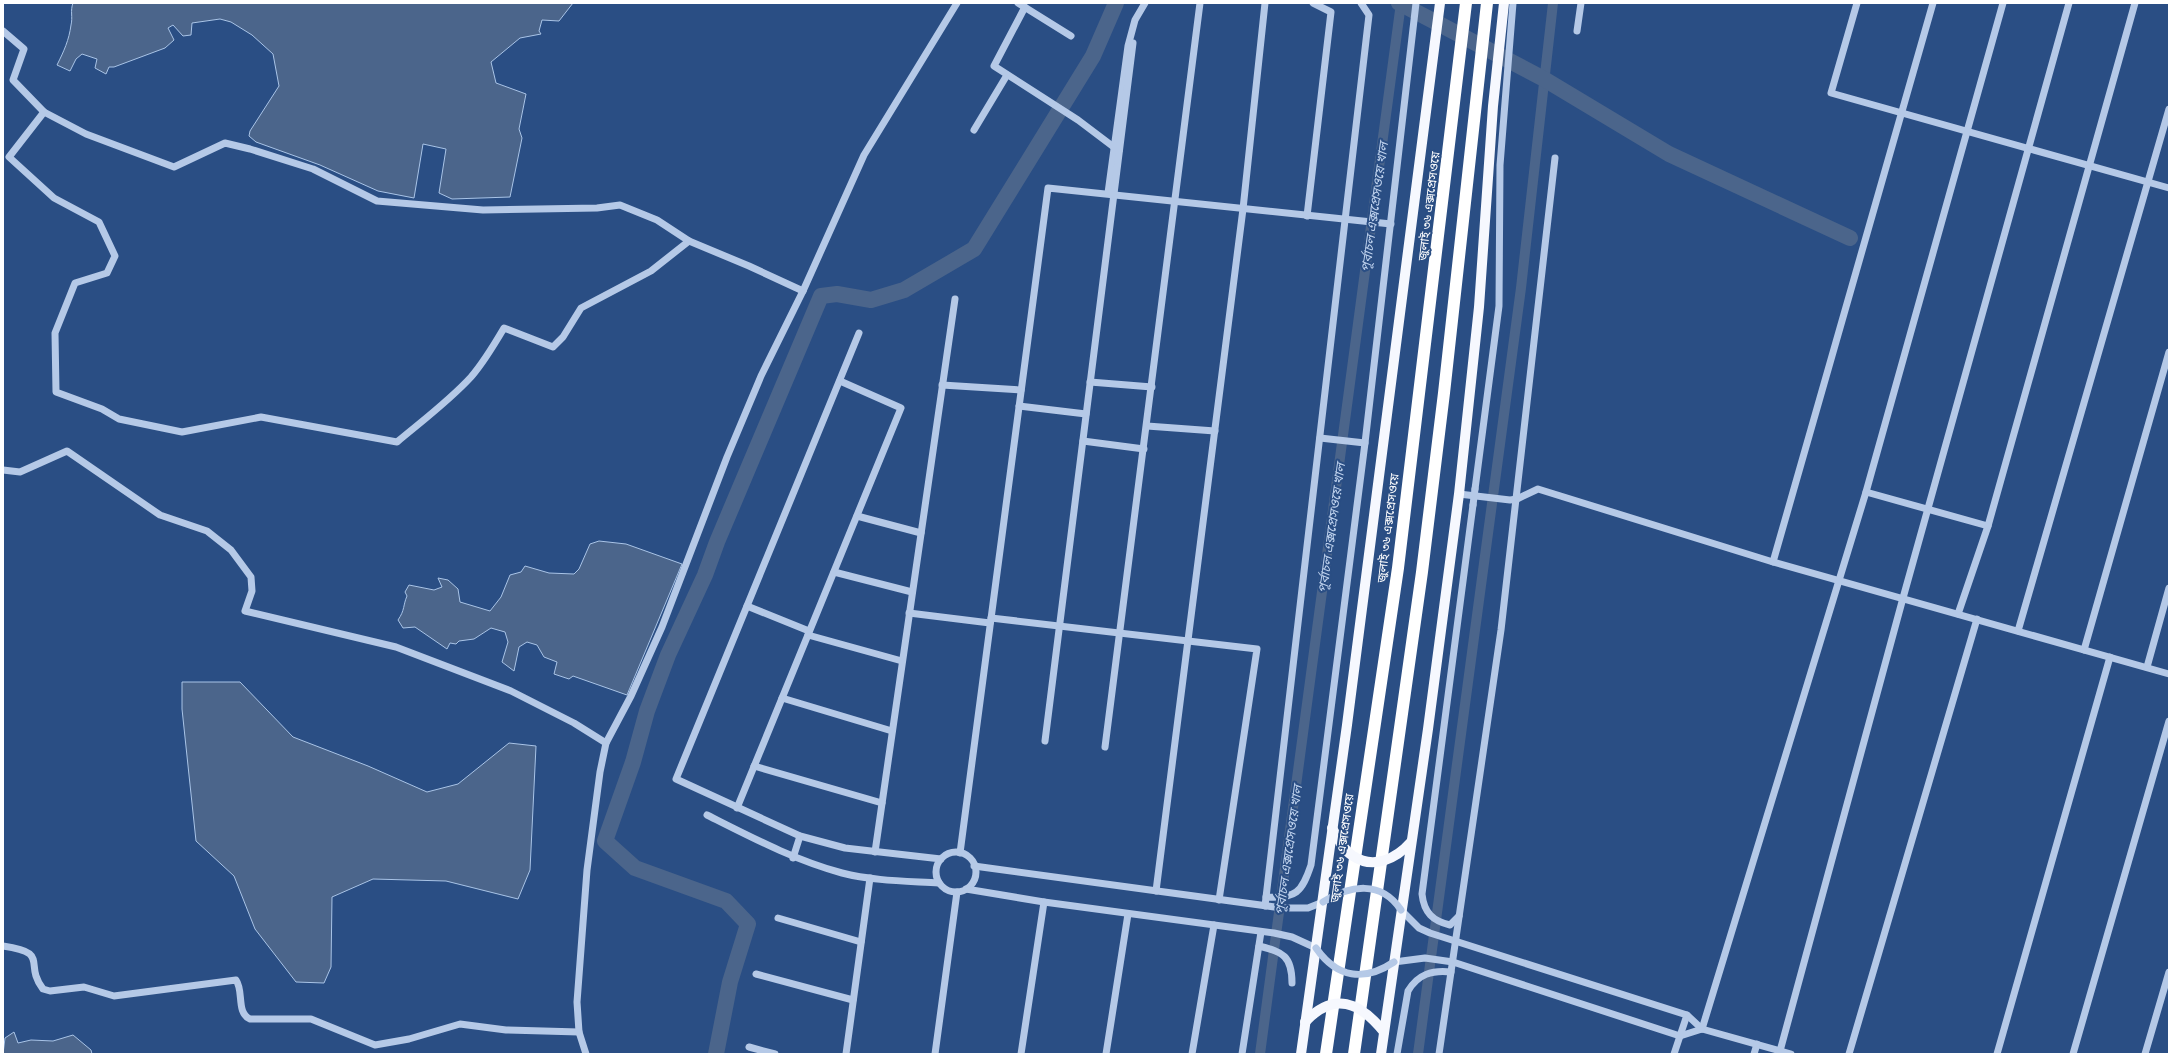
<svg xmlns="http://www.w3.org/2000/svg" width="2172" height="1057" font-family="'IBM Plex Sans','Noto Sans Bengali',sans-serif">
<style>
.water{fill:#4b658b;stroke:#a9c4e7}
.lines{fill:none;stroke-linecap:round;stroke-linejoin:round}
.canal{stroke:#4b658b;stroke-width:10}
.river{stroke:#4b658b;stroke-width:16}
.minor{stroke:#b5c9e7;stroke-width:7}
.major{stroke:#f6f8fe;stroke-width:10}
.highway{stroke:#fff;stroke-width:12}
.minor-bridge{stroke:#b5c9e7;stroke-width:7}
.major-bridge{stroke:#f6f8fe;stroke-width:10}
.labels{text-anchor:middle;stroke-width:4;stroke-linejoin:round;paint-order:stroke}
.street-label{font-size:12px;fill:#fff;stroke:#2a4e84}
.water-label{font-size:13px;font-style:italic;fill:#c0d3ee;stroke:#2a4e84}
</style>
<rect width="100%" height="100%" fill="#2a4e84"/>
<g class="water">
<path d="M 73,3 L 573,3 L 559,21 L 542,20 L 539,31 L 541,34 L 520,38 L 491,62 L 496,83 L 526,94 L 519,129 L 522,138 L 510,197 L 452,199 L 439,193 L 446,149 L 423,144 L 414,198 L 378,191 L 320,165 L 256,142 L 249,136 L 250,131 L 279,86 L 273,54 L 252,35 L 231,22 L 220,19 L 192,23 L 191,35 L 183,36 L 173,25 L 168,28 L 174,40 L 165,48 L 114,67 L 109,67 L 106,74 L 95,68 L 97,59 L 82,54 L 76,59 L 70,71 L 57,65 C 64,51 69,40 71,25 C 73,17 70,11 73,3 Z"/>
<path d="M 599,541 L 626,544 L 682,564 L 627,695 L 573,676 L 569,679 L 554,674 L 557,662 L 544,657 L 537,645 L 527,642 L 519,647 L 514,671 L 502,662 L 508,642 L 505,632 L 491,628 L 474,639 L 459,641 L 456,644 L 450,643 L 447,649 L 415,627 L 403,628 L 398,620 C 405,610 403,605 407,596 L 405,592 L 409,585 L 434,590 L 442,587 L 438,578 L 448,580 L 458,589 L 460,602 L 490,611 L 501,597 L 510,575 L 521,572 L 525,566 L 549,573 L 574,574 L 579,569 L 590,544 Z"/>
<path d="M 182,682 L 240,682 L 293,737 L 368,766 L 427,792 L 458,784 L 509,743 L 536,746 L 530,870 L 518,899 L 446,881 L 373,879 L 332,897 L 331,967 L 324,983 L 296,982 L 255,929 L 234,876 L 196,841 L 182,709 Z"/>
<path d="M 14,1032 L 18,1043 L 31,1040 L 53,1041 L 73,1035 L 91,1050 L 92,1054 L 3,1054 L 5,1038 Z"/>
</g>
<g class="lines">
<g class="canal">
<path d="M 1260,1054 L 1401,3"/>
<path d="M 1418,1054 L 1521,288 L 1553,3"/>
</g>
<g class="river">
<path d="M 1399,3 L 1544,79 L 1669,154 L 1850,238"/>
<path d="M 716,1054 L 730,982 L 748,924 L 726,901 L 635,868 L 605,841 L 633,762 L 647,711 L 668,655 L 705,575 L 717,542 L 821,296 L 837,294 L 871,300 L 904,290 L 974,249 L 1093,56 L 1116,3"/>
</g>
<g class="minor">
<path d="M 1018,3 L 1071,36"/>
<path d="M 1857,3 L 1831,93 L 2169,188"/>
<path d="M 1025,7 L 994,66 L 1078,120 L 1119,151"/>
<path d="M 3,31 L 24,49 L 13,80 L 44,112 L 86,134 L 174,167 L 225,143 L 250,149 L 313,169 L 377,201 L 483,210 L 597,208 L 620,205 L 657,220 L 689,241 L 749,266 L 803,291"/>
<path d="M 1577,31 L 1581,3"/>
<path d="M 44,112 L 9,157 L 54,198 L 99,222 L 115,256 L 107,273 L 75,283 L 55,333 L 56,392 L 102,409 L 119,419 L 182,432 L 261,417 L 397,442 C 422,421 449,401 471,377 C 484,362 494,345 504,328 L 553,347 L 563,337 L 581,308 L 651,271 L 689,241"/>
<path d="M 974,130 L 1007,75"/>
<path d="M 1108,193 L 1128,46 L 1135,20 L 1145,3"/>
<path d="M 1307,216 L 1331,12 L 1313,3"/>
<path d="M 859,333 L 676,779 L 800,836 L 845,848 L 941,859"/>
<path d="M 1090,382 L 1152,387"/>
<path d="M 942,385 L 1021,390"/>
<path d="M 1019,406 L 1086,414"/>
<path d="M 1147,426 L 1215,431"/>
<path d="M 1320,438 L 1365,443"/>
<path d="M 1083,441 L 1144,449"/>
<path d="M 3,470 L 20,472 L 67,451 L 160,515 L 207,531 L 231,550 L 251,577 L 252,591 L 245,611 L 396,647 L 511,691 L 574,723 L 606,743"/>
<path d="M 1475,489 L 1499,306 L 1500,165 L 1513,3"/>
<path d="M 1866,492 L 1988,526"/>
<path d="M 1459,494 L 1510,500 L 1517,499 L 1538,489 L 1773,562 L 2169,674"/>
<path d="M 857,516 L 921,533"/>
<path d="M 1773,562 L 1933,3"/>
<path d="M 834,572 L 912,592"/>
<path d="M 747,606 L 809,631"/>
<path d="M 909,613 L 990,623"/>
<path d="M 1958,614 L 1988,526 L 2135,3"/>
<path d="M 991,618 L 1257,649 L 1219,900"/>
<path d="M 2018,631 L 2169,109"/>
<path d="M 808,635 L 902,661"/>
<path d="M 2084,650 L 2169,352"/>
<path d="M 2147,667 L 2169,588"/>
<path d="M 782,698 L 892,731"/>
<path d="M 1045,741 L 1133,43"/>
<path d="M 1105,747 L 1200,3"/>
<path d="M 754,766 L 882,803"/>
<path d="M 737,808 L 901,408 L 840,381"/>
<path d="M 707,815 C 751,837 794,860 842,873 C 873,881 907,881 939,883"/>
<path d="M 875,852 L 955,299"/>
<circle cx="956" cy="872" r="20"/>
<path d="M 960,853 L 1048,188 L 1391,224"/>
<path d="M 793,858 L 800,836"/>
<path d="M 974,866 L 1282,908 L 1308,908 L 1323,902"/>
<path d="M 966,889 L 1044,902 L 1274,933 L 1292,937 L 1316,948"/>
<path d="M 1156,891 L 1243,209 L 1265,3"/>
<path d="M 1266,897 C 1296,899 1302,892 1311,865 L 1365,443 L 1416,3"/>
<path d="M 1265,906 L 1367,32 L 1369,15 L 1361,3"/>
<path d="M 1401,910 L 1419,928 L 1430,933 L 1687,1015 L 1702,1029 L 1791,1054"/>
<path d="M 1459,916 L 1450,925 C 1433,921 1424,913 1422,894 L 1473,505"/>
<path d="M 778,918 L 861,942"/>
<path d="M 3,946 C 51,953 23,963 43,989 L 50,991 L 84,987 L 114,996 L 236,980 C 244,991 236,1013 250,1019 L 311,1019 L 375,1045 L 409,1039 L 460,1024 L 506,1030 L 579,1032"/>
<path d="M 1394,962 L 1425,958 L 1453,962 L 1680,1036 L 1702,1029"/>
<path d="M 756,974 L 853,1000"/>
<path d="M 1702,1029 L 1866,492 L 2003,3"/>
<path d="M 749,1047 L 775,1054"/>
<path d="M 1780,1051 L 1903,598 L 2069,3"/>
<path d="M 586,1054 L 579,1032 L 577,1002 L 587,870 L 600,772 L 606,743 L 631,696 L 662,627 L 727,457 L 761,376 L 803,291 L 864,155 L 957,3"/>
<path d="M 846,1054 L 870,878"/>
<path d="M 935,1054 L 957,892"/>
<path d="M 1021,1054 L 1044,902"/>
<path d="M 1106,1054 L 1128,914"/>
<path d="M 1192,1054 L 1214,925"/>
<path d="M 1242,1054 L 1261,932"/>
<path d="M 1397,1054 L 1408,991 C 1418,974 1432,970 1451,972"/>
<path d="M 1439,1054 L 1501,630 L 1555,158"/>
<path d="M 1674,1054 L 1687,1015"/>
<path d="M 1754,1054 L 1757,1044"/>
<path d="M 1849,1054 L 1977,619"/>
<path d="M 1997,1054 L 2110,657"/>
<path d="M 2073,1054 L 2169,721"/>
<path d="M 2145,1054 L 2169,972"/>
</g>
<g class="major">
<path d="M 1301,1054 L 1347,725 L 1440,3"/>
<path d="M 1381,1054 L 1428,729 L 1459,494 L 1479,307 L 1493,106 L 1504,3"/>
</g>
<g class="highway">
<path d="M 1326,1054 L 1398,568 L 1466,3"/>
<path d="M 1354,1054 L 1422,572 L 1444,393 L 1487,3"/>
</g>
<g class="minor-bridge">
<path d="M 1473,505 L 1475,489"/>
<path d="M 1323,902 C 1350,885 1381,880 1401,910"/>
<path d="M 1259,946 C 1283,952 1292,956 1292,983"/>
<path d="M 1316,948 C 1337,978 1364,982 1394,962"/>
</g>
<g class="major-bridge">
<path d="M 1332,828 C 1338,838 1343,850 1353,856 C 1374,870 1397,858 1411,842"/>
<path d="M 1305,1022 C 1334,991 1360,1002 1384,1032"/>
</g>
</g>
<g class="labels">
<g class="street-label">
<text transform="translate(1429 206) rotate(-83)" y="4">জুলাই ৩৬ এক্সপ্রেসওয়ে</text>
<text transform="translate(1388 528) rotate(-83)" y="4">জুলাই ৩৬ এক্সপ্রেসওয়ে</text>
<text transform="translate(1342 848) rotate(-82)" y="4">জুলাই ৩৬ এক্সপ্রেসওয়ে</text>
</g>
<g class="water-label">
<text transform="translate(1374 207) rotate(-82)" y="5">পূর্বাচল এক্সপ্রেসওয়ে খাল</text>
<text transform="translate(1331 528) rotate(-82)" y="5">পূর্বাচল এক্সপ্রেসওয়ে খাল</text>
<text transform="translate(1288 850) rotate(-82)" y="5">পূর্বাচল এক্সপ্রেসওয়ে খাল</text>
</g>
</g>
<rect width="2172" height="1057" fill="none" stroke="#ffffff" stroke-width="8"/>
</svg>
